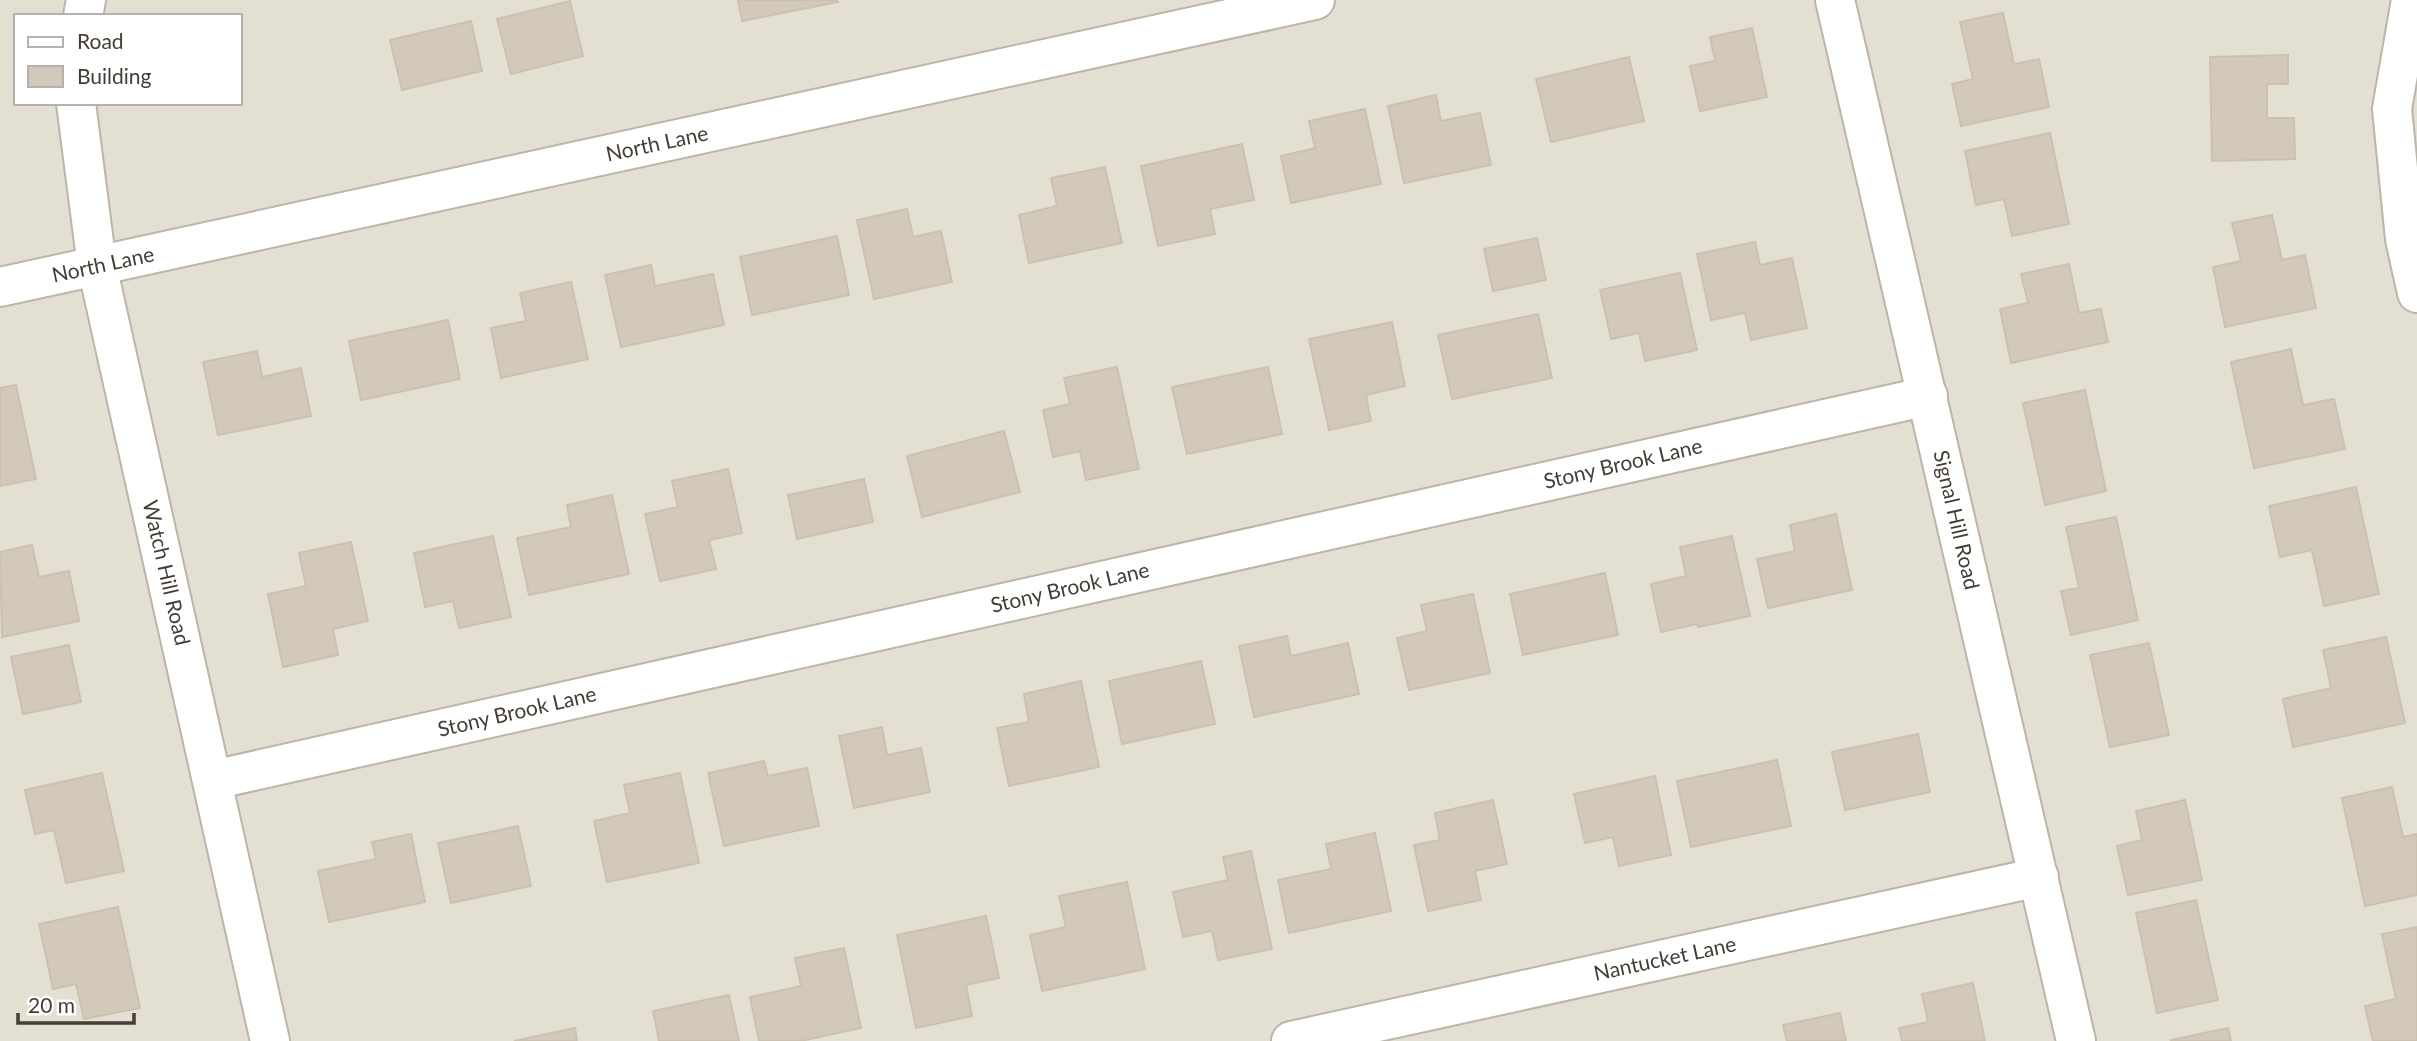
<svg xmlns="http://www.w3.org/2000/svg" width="2417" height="1041" font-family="Lato,sans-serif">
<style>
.residential{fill:#e4dfd3;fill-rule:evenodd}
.building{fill:#d2c9bb;stroke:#ccc1af;stroke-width:2}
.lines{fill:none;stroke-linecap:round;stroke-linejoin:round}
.minor-casing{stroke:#bcb5a8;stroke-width:42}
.tertiary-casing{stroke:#bcb5a8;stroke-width:42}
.minor{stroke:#fff;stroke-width:38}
.tertiary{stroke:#fff;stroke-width:38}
.labels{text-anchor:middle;stroke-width:5;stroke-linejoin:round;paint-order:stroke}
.street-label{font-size:21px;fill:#433d35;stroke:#fff}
</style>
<rect width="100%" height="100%" fill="#f1ede5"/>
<path class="residential" d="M 0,0 L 2417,0 L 2417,1041 L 0,1041 ZM 16,16 L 240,16 L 240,103 L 16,103 Z"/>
<g class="building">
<path d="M 738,0 L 837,0 L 838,2 L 742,21 Z"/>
<path d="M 570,1 L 583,56 L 511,74 L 497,19 Z"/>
<path d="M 2003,13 L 2014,64 L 2039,59 L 2049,107 L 1961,126 L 1952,84 L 1973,79 L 1960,22 Z"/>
<path d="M 471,21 L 482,71 L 402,90 L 390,40 Z"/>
<path d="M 1752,28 L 1767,97 L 1700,111 L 1690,66 L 1715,61 L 1710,37 Z"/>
<path d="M 2288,55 L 2288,84 L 2267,84 L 2267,118 L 2294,118 L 2295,159 L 2212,161 L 2210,57 Z"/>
<path d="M 1629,57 L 1644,121 L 1551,142 L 1536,79 Z"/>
<path d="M 1436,95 L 1441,121 L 1480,113 L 1491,165 L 1404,183 L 1388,106 Z"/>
<path d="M 1365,109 L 1381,184 L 1291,203 L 1281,156 L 1315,148 L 1309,121 Z"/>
<path d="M 2050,133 L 2069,224 L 2012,236 L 2004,199 L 1976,205 L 1965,151 Z"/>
<path d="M 1242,144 L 1254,200 L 1210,209 L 1215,234 L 1158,246 L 1141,166 Z"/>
<path d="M 1105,167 L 1122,243 L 1029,263 L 1019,215 L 1057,206 L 1051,178 Z"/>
<path d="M 907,209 L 913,237 L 941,231 L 952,282 L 874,299 L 857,220 Z"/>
<path d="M 2272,215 L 2282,260 L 2305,255 L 2316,308 L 2225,327 L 2213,267 L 2241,261 L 2232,223 Z"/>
<path d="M 837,236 L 849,295 L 752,315 L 740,257 Z"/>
<path d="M 1537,238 L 1546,280 L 1493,291 L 1484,249 Z"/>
<path d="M 1755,242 L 1760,265 L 1792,258 L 1807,328 L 1751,340 L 1745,313 L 1711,320 L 1697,254 Z"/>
<path d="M 2069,264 L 2079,313 L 2101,309 L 2108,342 L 2011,363 L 2000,309 L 2028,303 L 2021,274 Z"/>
<path d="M 651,265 L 655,286 L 713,274 L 724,325 L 621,347 L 605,275 Z"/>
<path d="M 1680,273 L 1697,350 L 1645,361 L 1639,333 L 1611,339 L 1600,290 Z"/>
<path d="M 571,282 L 588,359 L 501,378 L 491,328 L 526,321 L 520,293 Z"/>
<path d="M 1538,314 L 1552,378 L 1452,399 L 1438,335 Z"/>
<path d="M 448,320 L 460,379 L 361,400 L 349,341 Z"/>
<path d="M 1392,322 L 1405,386 L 1366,395 L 1371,421 L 1329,430 L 1309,339 Z"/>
<path d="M 2291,349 L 2303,405 L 2334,399 L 2345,449 L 2254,468 L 2231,362 Z"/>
<path d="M 257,351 L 262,377 L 301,368 L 311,416 L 218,435 L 203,362 Z"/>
<path d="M 1117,367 L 1139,469 L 1086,480 L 1080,451 L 1053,457 L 1043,410 L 1070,404 L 1064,378 Z"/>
<path d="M 1268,367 L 1282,434 L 1187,454 L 1172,387 Z"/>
<path d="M 16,385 L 36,479 L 0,486 L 0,388 Z"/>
<path d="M 2085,390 L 2106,491 L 2045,505 L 2023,403 Z"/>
<path d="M 1004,431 L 1020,492 L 922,517 L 907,456 Z"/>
<path d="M 728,469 L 742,533 L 709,540 L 716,569 L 660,581 L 645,514 L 678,507 L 672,481 Z"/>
<path d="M 864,479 L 873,522 L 797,539 L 788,495 Z"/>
<path d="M 2356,487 L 2379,594 L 2324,606 L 2312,550 L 2280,557 L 2269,506 Z"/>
<path d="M 612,495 L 629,574 L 529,595 L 517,538 L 571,527 L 567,505 Z"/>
<path d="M 1836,514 L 1852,590 L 1768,608 L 1757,559 L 1795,551 L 1790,525 Z"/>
<path d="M 2116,517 L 2138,620 L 2071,635 L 2061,591 L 2079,588 L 2066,527 Z"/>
<path d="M 493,536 L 511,617 L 459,628 L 453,601 L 425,607 L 414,553 Z"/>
<path d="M 1732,536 L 1750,616 L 1698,627 L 1697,624 L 1661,632 L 1651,584 L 1686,576 L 1680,547 Z"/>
<path d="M 351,542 L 368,621 L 333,629 L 338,655 L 283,667 L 268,594 L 306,586 L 299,553 Z"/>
<path d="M 32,545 L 39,577 L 69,571 L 79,621 L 2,637 L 0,552 Z"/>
<path d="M 1605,573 L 1618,635 L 1523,655 L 1510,594 Z"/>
<path d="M 1473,594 L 1490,673 L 1409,690 L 1397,638 L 1427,631 L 1421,605 Z"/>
<path d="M 1287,636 L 1291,656 L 1348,643 L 1359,694 L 1254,717 L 1239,646 Z"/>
<path d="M 2386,637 L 2405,723 L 2293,747 L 2283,699 L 2331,688 L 2323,650 Z"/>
<path d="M 2149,643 L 2169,735 L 2110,747 L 2090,655 Z"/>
<path d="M 69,645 L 81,702 L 23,714 L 11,657 Z"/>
<path d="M 1201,661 L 1215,724 L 1122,744 L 1109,681 Z"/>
<path d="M 1081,681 L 1099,767 L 1009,786 L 997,728 L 1029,722 L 1024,694 Z"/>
<path d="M 882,727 L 887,755 L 921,748 L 930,792 L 854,808 L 839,736 Z"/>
<path d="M 1918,734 L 1930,792 L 1845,810 L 1832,752 Z"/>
<path d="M 1777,760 L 1791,826 L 1691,847 L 1677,781 Z"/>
<path d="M 764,761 L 768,776 L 807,768 L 819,826 L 724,846 L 708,773 Z"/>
<path d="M 102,773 L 124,871 L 66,883 L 54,830 L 35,834 L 25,790 Z"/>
<path d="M 680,773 L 699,863 L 607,882 L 594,821 L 630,813 L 624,785 Z"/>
<path d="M 1655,776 L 1671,855 L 1619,866 L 1613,837 L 1585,843 L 1574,794 Z"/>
<path d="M 2392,787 L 2403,837 L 2417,834 L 2417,895 L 2365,906 L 2342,798 Z"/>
<path d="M 1493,800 L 1507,864 L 1475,871 L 1481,900 L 1428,911 L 1414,845 L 1440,840 L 1435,813 Z"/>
<path d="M 2185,800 L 2202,880 L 2128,895 L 2117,846 L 2142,840 L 2136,811 Z"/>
<path d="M 518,826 L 531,886 L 451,903 L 438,843 Z"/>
<path d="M 1375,833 L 1391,911 L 1289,933 L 1278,880 L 1331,869 L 1326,844 Z"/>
<path d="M 411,834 L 425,902 L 329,922 L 318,871 L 376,859 L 372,842 Z"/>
<path d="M 1251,851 L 1272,949 L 1218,960 L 1212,931 L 1183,937 L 1173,892 L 1228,880 L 1223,857 Z"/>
<path d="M 1127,882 L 1145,969 L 1042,991 L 1030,935 L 1066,927 L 1059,896 Z"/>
<path d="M 2196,900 L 2218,1000 L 2157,1013 L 2136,913 Z"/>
<path d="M 118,907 L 140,1008 L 84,1019 L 76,984 L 53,989 L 39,924 Z"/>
<path d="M 986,916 L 999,978 L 966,985 L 972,1016 L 916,1028 L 897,935 Z"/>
<path d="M 2417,927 L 2417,1041 L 2373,1041 L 2365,1006 L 2396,999 L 2382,934 Z"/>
<path d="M 844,948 L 861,1028 L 801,1041 L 759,1041 L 750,997 L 801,986 L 795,958 Z"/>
<path d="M 1973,983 L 1985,1041 L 1902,1041 L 1899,1028 L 1928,1022 L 1922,994 Z"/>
<path d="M 729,995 L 739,1041 L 659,1041 L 653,1011 Z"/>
<path d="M 1840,1013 L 1846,1041 L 1787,1041 L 1783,1025 Z"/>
<path d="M 575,1028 L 577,1041 L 514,1041 Z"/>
<path d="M 2228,1028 L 2231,1041 L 2171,1041 L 2171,1040 Z"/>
</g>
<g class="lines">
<g class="minor-casing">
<g id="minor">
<path d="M 1835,0 L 2076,1041"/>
<path d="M 2411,0 L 2392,109 L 2405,239 L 2417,293"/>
<path d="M 83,16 L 86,0"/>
<path d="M 76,103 L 97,266 L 270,1041"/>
<path d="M 213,780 L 1928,396"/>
<path d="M 1291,1041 L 2039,877"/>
</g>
</g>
<g class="tertiary-casing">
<path id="tertiary" d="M 0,287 L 1315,0"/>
</g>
<use href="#minor" class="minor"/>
<use href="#tertiary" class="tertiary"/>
</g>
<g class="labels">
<g class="street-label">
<text transform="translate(657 144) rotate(-12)" y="7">North Lane</text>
<text transform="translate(103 265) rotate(-12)" y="7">North Lane</text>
<text transform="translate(1623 464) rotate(-13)" y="7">Stony Brook Lane</text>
<text transform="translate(1956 520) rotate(77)" y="7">Signal Hill Road</text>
<text transform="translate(166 573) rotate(77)" y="7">Watch Hill Road</text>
<text transform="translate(1070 588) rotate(-13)" y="7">Stony Brook Lane</text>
<text transform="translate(517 712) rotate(-13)" y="7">Stony Brook Lane</text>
<text transform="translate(1665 959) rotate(-12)" y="7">Nantucket Lane</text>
</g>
</g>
<rect x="14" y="14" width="228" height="91" fill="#ffffff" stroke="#b4b1ae" stroke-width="2"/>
<rect x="28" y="37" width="35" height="10" fill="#ffffff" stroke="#b4b1ae" stroke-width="2"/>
<text x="77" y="49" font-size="21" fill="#433d35">Road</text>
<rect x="28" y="66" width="35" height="21" fill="#d2c9bb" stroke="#b4b1ae" stroke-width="2"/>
<text x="77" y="84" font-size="21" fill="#433d35">Building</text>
<path d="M18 1013v10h116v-10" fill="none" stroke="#433d35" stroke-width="3.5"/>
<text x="28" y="1013" font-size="21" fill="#433d35" stroke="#ffffff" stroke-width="5" paint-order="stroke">20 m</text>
</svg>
